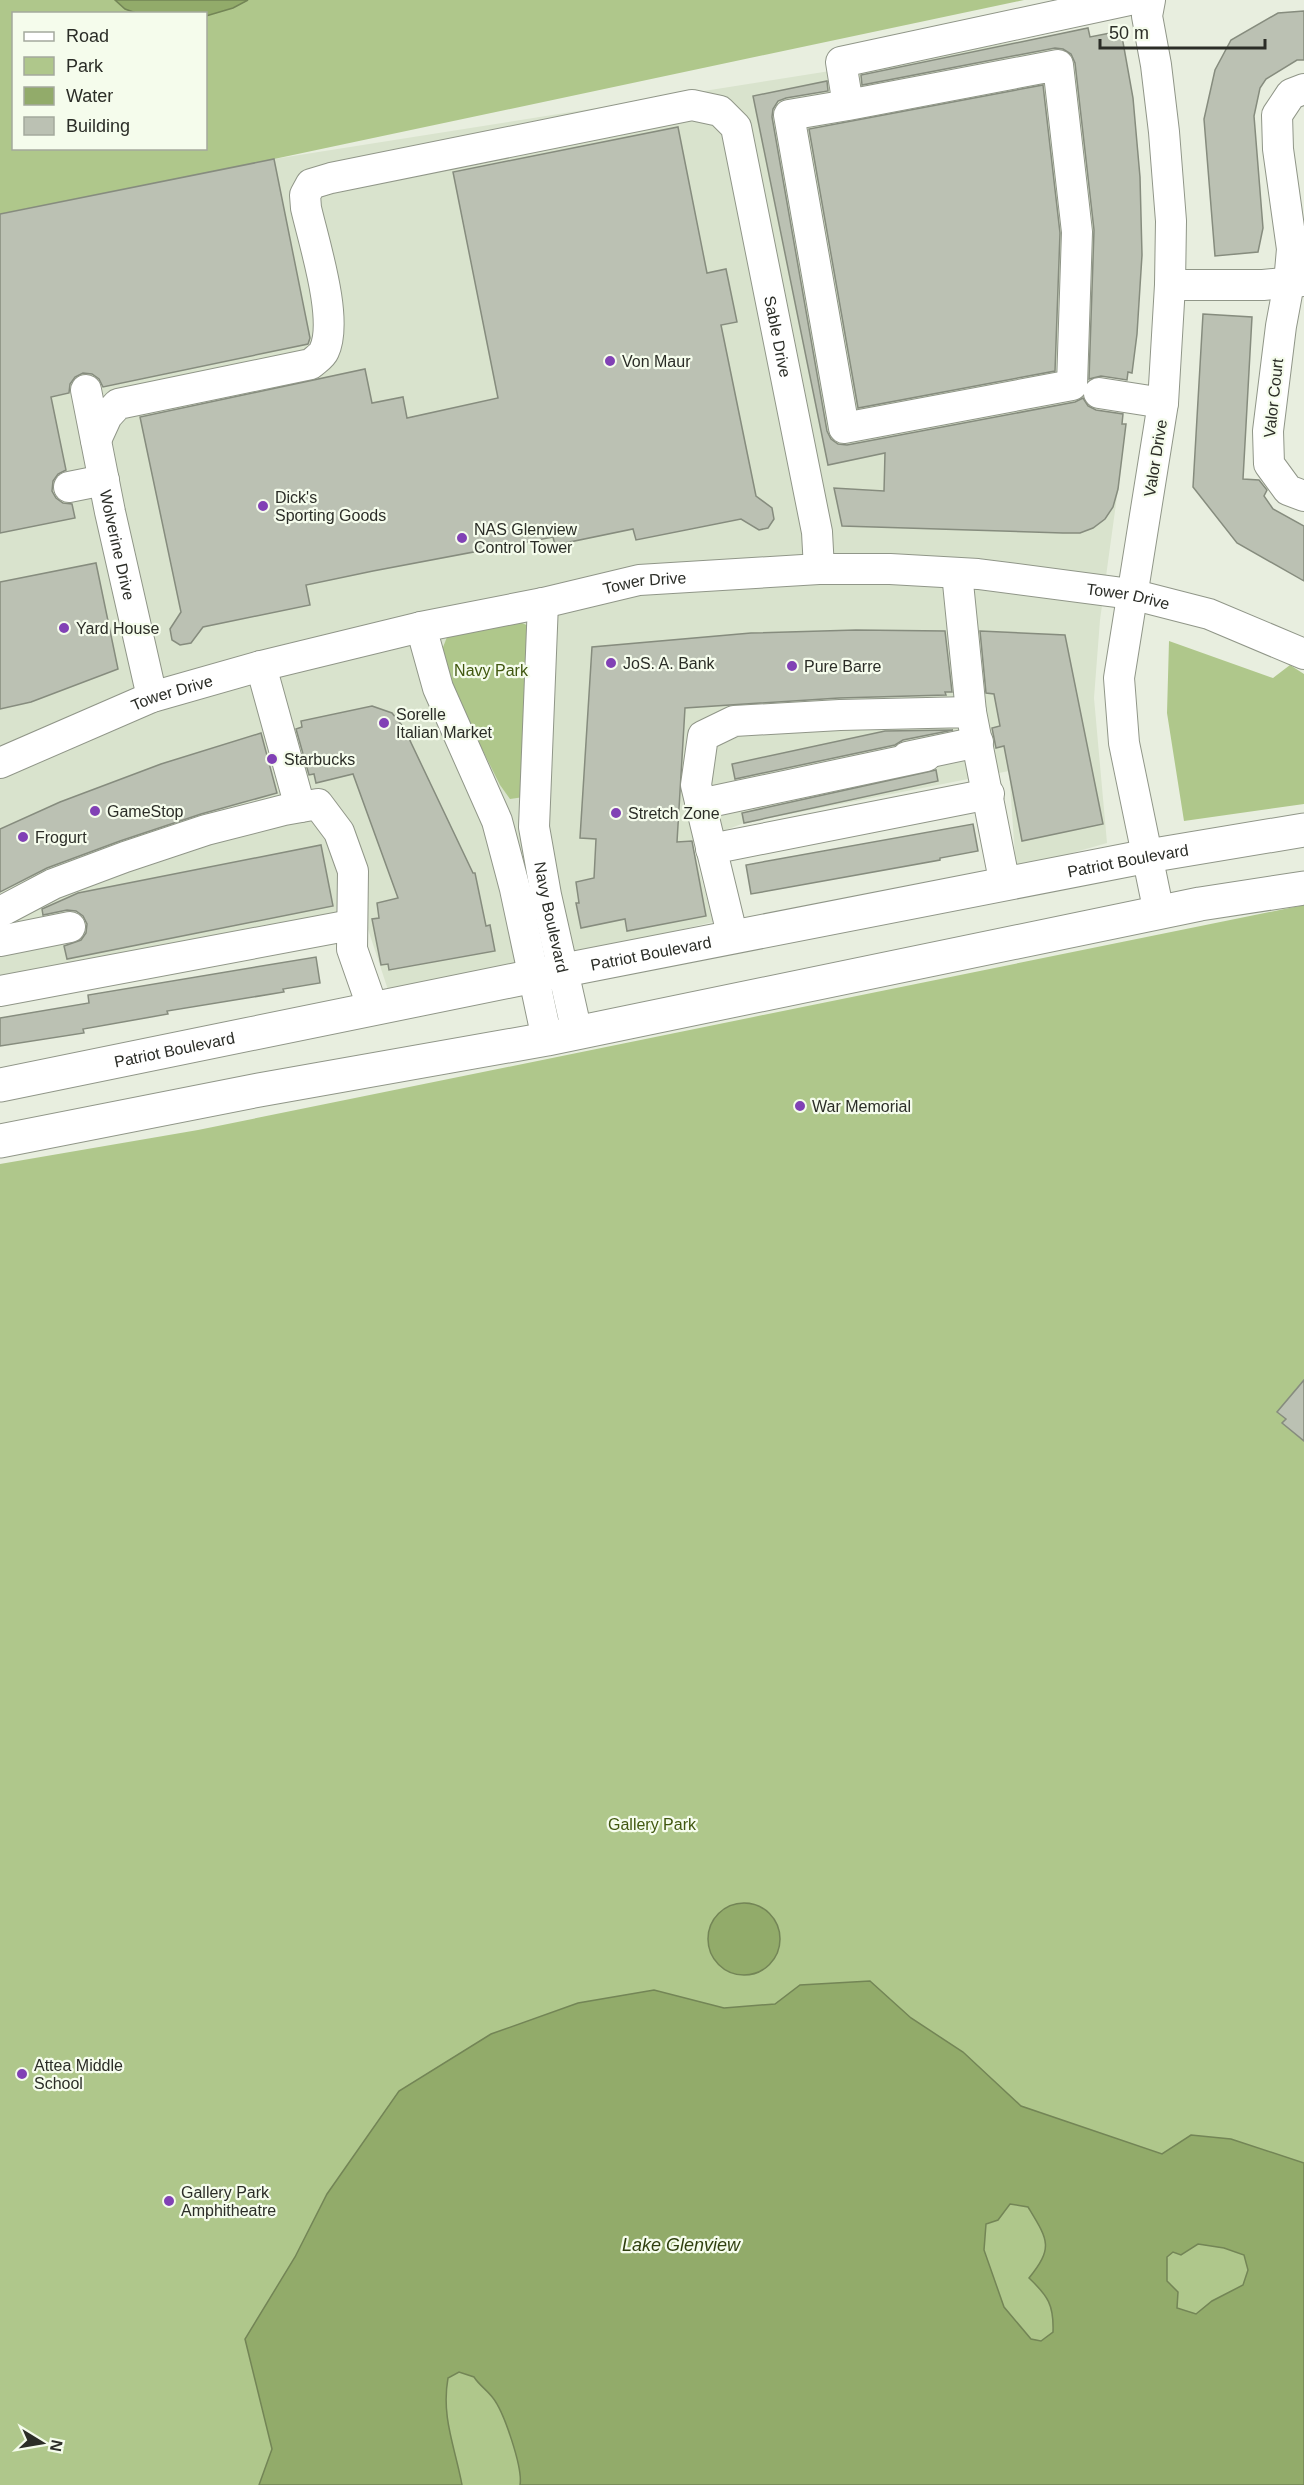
<svg xmlns="http://www.w3.org/2000/svg" width="1304" height="2485" font-family="Helvetica,sans-serif">
<style>
.built{fill:#d9e3cd}
.green{fill:#afc78b;fill-rule:evenodd}
.water{fill:#92ab6a;stroke:#738556;stroke-width:1.5;fill-rule:evenodd}
.building{fill:#bbc1b3;stroke:#868c7e;stroke-width:1.5}
.lines{fill:none;stroke-linecap:round;stroke-linejoin:round}
.minor-casing{stroke:#909688;stroke-width:32}
.major-casing{stroke:#909688;stroke-width:35}
.minor{stroke:#fff;stroke-width:30}
.major{stroke:#fff;stroke-width:33}
.poi-dot{fill:#8141b5;stroke:#f5fcec;stroke-width:2}
.labels{text-anchor:middle;stroke-width:4.5;stroke-linejoin:round;paint-order:stroke}
.street-label{font-size:16px;fill:#2b2d27;stroke:#f5fcec}
.poi-label{font-size:16px;fill:#2b2d27;stroke:#f5fcec;text-anchor:start}
.park-label{font-size:16px;fill:#415810;stroke:#f5fcec}
.water-label{font-size:18px;font-style:italic;fill:#2f3f0f;stroke:#f5fcec}
</style>
<rect width="100%" height="100%" fill="#e8eedf"/>
<path class="built" d="M 1088,28 L 1099,89 L 1102,373 L 1096,411 L 1118,489 L 1100,620 L 1094,698 L 1107,843 L 1016,869 L 1009,771 L 744,823 L 692,843 L 713,922 L 391,999 L 363,914 L 0,978 L 0,214 L 274,159 L 1033,39 Z"/>
<g class="green">
<path d="M 0,0 L 1024,0 L 274,159 L 0,214 ZM 14,14 L 206,14 L 206,148 L 14,148 Z"/>
<path d="M 522,623 L 531,627 L 524,797 L 510,799 L 500,785 L 444,673 L 440,655 L 447,637 L 505,624 Z"/>
<path d="M 1169,641 L 1273,678 L 1290,665 L 1304,674 L 1304,804 L 1184,821 L 1167,713 Z"/>
<path d="M 1304,905 L 1304,2485 L 0,2485 L 0,1164 L 198,1130 Z"/>
</g>
<g class="water">
<path d="M 115,0 L 248,0 L 233,8 L 206,16 L 206,14 L 136,13 L 125,9 Z"/>
<circle cx="744" cy="1939" r="36"/>
<path d="M 870,1981 L 911,2018 L 963,2052 L 1021,2106 L 1162,2154 L 1191,2135 L 1231,2139 L 1304,2163 L 1304,2485 L 520,2485 C 523,2468 504,2412 493,2398 C 487,2390 479,2385 474,2377 L 459,2372 L 448,2378 C 441,2417 455,2447 462,2485 L 259,2485 L 272,2449 L 245,2339 L 295,2257 L 327,2194 L 399,2091 L 491,2034 L 578,2003 L 654,1990 L 724,2008 L 775,2004 L 800,1985 ZM 1010,2204 L 1028,2207 C 1048,2240 1054,2247 1029,2278 C 1048,2296 1054,2305 1053,2332 L 1041,2341 L 1031,2339 L 1004,2307 L 984,2250 L 986,2224 L 998,2220 ZM 1198,2244 L 1224,2248 L 1244,2255 L 1248,2270 L 1243,2285 L 1212,2301 L 1196,2314 L 1177,2308 L 1178,2292 L 1167,2281 L 1167,2257 L 1173,2252 L 1181,2255 Z"/>
</g>
<g class="building">
<path d="M 1304,11 L 1304,60 L 1297,60 L 1266,79 L 1260,88 L 1254,116 L 1263,228 L 1258,252 L 1215,256 L 1204,119 L 1215,70 L 1231,40 L 1278,13 Z"/>
<path d="M 1088,28 L 1090,37 L 1121,31 L 1133,98 L 1140,177 L 1142,255 L 1137,334 L 1132,373 L 1128,372 L 1127,380 L 1101,376 L 1089,379 L 1094,230 L 1075,63 L 1071,54 L 1063,49 L 1055,48 L 862,85 L 861,75 Z"/>
<path d="M 827,81 L 828,91 L 786,98 L 778,101 L 773,109 L 772,117 L 827,431 L 831,439 L 838,444 L 847,445 L 1075,402 L 1083,398 L 1088,406 L 1096,410 L 1123,414 L 1122,424 L 1126,424 L 1118,489 L 1113,507 L 1105,519 L 1093,528 L 1080,533 L 1063,533 L 842,526 L 834,488 L 884,491 L 885,453 L 828,465 L 753,96 Z"/>
<path d="M 1043,85 L 1060,233 L 1055,371 L 858,408 L 809,129 Z"/>
<path d="M 678,127 L 707,273 L 726,269 L 737,322 L 721,325 L 756,496 L 772,508 L 774,519 L 768,528 L 759,530 L 741,519 L 636,540 L 633,529 L 555,545 L 553,537 L 373,571 L 306,585 L 310,605 L 203,627 L 191,643 L 180,645 L 172,640 L 170,629 L 181,612 L 140,417 L 365,369 L 372,403 L 403,397 L 407,418 L 498,398 L 453,172 Z"/>
<path d="M 274,159 L 310,338 L 308,344 L 103,387 L 99,379 L 92,374 L 83,373 L 75,377 L 70,384 L 69,393 L 51,397 L 66,470 L 58,474 L 53,481 L 52,491 L 56,498 L 63,503 L 72,504 L 75,518 L 0,533 L 0,214 Z"/>
<path d="M 1203,314 L 1252,317 L 1243,479 L 1259,480 L 1267,490 L 1264,496 L 1273,509 L 1304,526 L 1304,581 L 1237,543 L 1193,487 Z"/>
<path d="M 96,563 L 118,669 L 31,702 L 0,709 L 0,582 Z"/>
<path d="M 856,630 L 945,631 L 952,692 L 945,692 L 946,695 L 839,698 L 685,708 L 677,842 L 692,841 L 706,916 L 627,931 L 625,919 L 581,928 L 576,903 L 579,903 L 576,882 L 594,878 L 596,839 L 580,838 L 592,647 L 751,633 Z"/>
<path d="M 980,631 L 1065,635 L 1103,824 L 1022,841 L 1004,746 L 996,748 L 992,728 L 1000,726 L 994,694 L 986,693 Z"/>
<path d="M 372,706 L 392,713 L 404,728 L 473,873 L 475,873 L 486,926 L 490,925 L 495,951 L 389,970 L 388,964 L 381,965 L 372,919 L 379,918 L 377,903 L 398,898 L 353,774 L 316,783 L 314,774 L 309,775 L 296,729 L 302,727 L 301,721 Z"/>
<path d="M 953,730 L 903,740 L 895,745 L 735,779 L 732,764 L 885,731 Z"/>
<path d="M 261,733 L 277,793 L 201,814 L 120,841 L 47,868 L 0,892 L 0,829 L 60,802 L 161,764 Z"/>
<path d="M 936,770 L 938,781 L 744,823 L 742,813 Z"/>
<path d="M 973,824 L 978,851 L 940,858 L 940,860 L 751,894 L 746,865 Z"/>
<path d="M 321,845 L 333,906 L 67,959 L 64,946 L 81,940 L 86,933 L 87,924 L 83,916 L 76,911 L 67,910 L 43,915 L 42,909 L 78,893 Z"/>
<path d="M 316,957 L 320,983 L 283,989 L 284,992 L 167,1011 L 168,1014 L 83,1029 L 84,1033 L 0,1046 L 0,1018 L 89,1003 L 88,995 Z"/>
<path d="M 1304,1380 L 1304,1441 L 1282,1423 L 1286,1419 L 1277,1412 Z"/>
</g>
<g class="lines">
<g class="minor-casing">
<g id="minor">
<path d="M 1150,0 L 1147,16 L 1156,65 L 1164,132 L 1171,221 L 1170,285 L 1163,403 L 1119,678 L 1124,743 L 1159,913"/>
<path d="M 1304,89 L 1291,94 L 1277,115 L 1278,149 L 1292,249 L 1289,283 L 1281,326 L 1268,431 L 1269,464 L 1288,490 L 1304,496"/>
<path d="M 848,105 L 1058,65 L 1077,232 L 1072,385 L 844,428 L 789,115 L 848,105 L 841,62 L 1129,0"/>
<path d="M 1170,285 L 1263,285 L 1304,281"/>
<path id="s1" d="M 86,390 L 110,512 L 152,697"/>
<path d="M 1099,393 L 1163,403"/>
<path id="s2" d="M 96,440 L 107,416 L 118,404 L 311,364 C 315,360 322,356 324,351 C 339,320 314,243 306,208 L 305,195 L 311,184 L 331,178 L 692,105 L 720,111 L 736,127 L 817,532 L 819,569"/>
<path d="M 69,487 L 104,480"/>
<path d="M 957,573 L 971,712"/>
<path id="s3" d="M 543,603 L 534,827 L 546,895 L 577,1033"/>
<path d="M 421,627 L 438,688 L 497,821 L 515,889 L 547,1039"/>
<path d="M 261,666 L 300,807"/>
<path d="M 907,757 L 978,742"/>
<path id="s4" d="M 0,763 L 152,697 L 261,666 L 421,627 L 543,603 L 639,580 L 819,569 L 890,569 L 978,574 L 1131,594 L 1209,614 L 1304,654"/>
<path d="M 700,804 L 926,756"/>
<path d="M 711,849 L 989,794"/>
<path d="M 0,912 L 53,884 L 125,857 L 206,830 L 284,810 L 318,804 L 339,832 L 353,871 L 352,949 L 373,1009"/>
<path d="M 733,938 L 696,785 L 703,736 L 734,721 L 840,715 L 971,712 L 1005,885"/>
<path d="M 0,941 L 70,927"/>
<path d="M 0,991 L 351,925"/>
</g>
</g>
<g class="major-casing">
<g id="major">
<path id="s5" d="M 0,1085 L 534,976 L 1148,856 L 1304,830"/>
<path d="M 0,1141 L 259,1090 L 547,1039 L 1200,904 L 1304,888"/>
</g>
</g>
<use href="#minor" class="minor"/>
<use href="#major" class="major"/>
</g>
<g class="poi-dot">
<circle cx="610" cy="361" r="6"/>
<circle cx="263" cy="506" r="6"/>
<circle cx="462" cy="538" r="6"/>
<circle cx="64" cy="628" r="6"/>
<circle cx="611" cy="663" r="6"/>
<circle cx="792" cy="666" r="6"/>
<circle cx="384" cy="723" r="6"/>
<circle cx="272" cy="759" r="6"/>
<circle cx="95" cy="811" r="6"/>
<circle cx="616" cy="813" r="6"/>
<circle cx="23" cy="837" r="6"/>
<circle cx="800" cy="1106" r="6"/>
<circle cx="22" cy="2074" r="6"/>
<circle cx="169" cy="2201" r="6"/>
</g>
<g class="labels">
<g class="street-label">
<text dy="6" stroke="none"><textPath href="#s2" startOffset="1084">Sable Drive</textPath></text>
<text transform="translate(1273 398) rotate(-84)" y="6">Valor Court</text>
<text transform="translate(1155 458) rotate(-81)" y="6">Valor Drive</text>
<text dy="6" stroke="none"><textPath href="#s1" startOffset="158">Wolverine Drive</textPath></text>
<text dy="6" stroke="none"><textPath href="#s4" startOffset="672">Tower Drive</textPath></text>
<text dy="6" stroke="none"><textPath href="#s4" startOffset="1158">Tower Drive</textPath></text>
<text dy="6" stroke="none"><textPath href="#s4" startOffset="186">Tower Drive</textPath></text>
<text dy="6" stroke="none"><textPath href="#s5" startOffset="1150">Patriot Boulevard</textPath></text>
<text dy="6" stroke="none"><textPath href="#s3" startOffset="316">Navy Boulevard</textPath></text>
<text dy="6" stroke="none"><textPath href="#s5" startOffset="664">Patriot Boulevard</textPath></text>
<text dy="6" stroke="none"><textPath href="#s5" startOffset="178">Patriot Boulevard</textPath></text>
</g>
<g class="poi-label">
<text x="622" y="367">Von Maur</text>
<text x="275" y="503">Dick's<tspan x="275" dy="18">Sporting Goods</tspan></text>
<text x="474" y="535">NAS Glenview<tspan x="474" dy="18">Control Tower</tspan></text>
<text x="76" y="634">Yard House</text>
<text x="623" y="669">JoS. A. Bank</text>
<text x="804" y="672">Pure Barre</text>
<text x="396" y="720">Sorelle<tspan x="396" dy="18">Italian Market</tspan></text>
<text x="284" y="765">Starbucks</text>
<text x="107" y="817">GameStop</text>
<text x="628" y="819">Stretch Zone</text>
<text x="35" y="843">Frogurt</text>
<text x="812" y="1112">War Memorial</text>
<text x="34" y="2071">Attea Middle<tspan x="34" dy="18">School</tspan></text>
<text x="181" y="2198">Gallery Park<tspan x="181" dy="18">Amphitheatre</tspan></text>
</g>
<g class="park-label">
<text x="491" y="676">Navy Park</text>
<text x="652" y="1830">Gallery Park</text>
</g>
<g class="water-label">
<text x="681" y="2251">Lake Glenview</text>
</g>
</g>
<rect x="12" y="12" width="195" height="138" fill="#f5fcec" stroke="#a4a99d" stroke-width="1.5"/>
<rect x="24" y="32" width="30" height="9" fill="#ffffff" stroke="#a4a99d" stroke-width="1.5"/>
<text x="66" y="42" font-size="18" fill="#2b2d27">Road</text>
<rect x="24" y="57" width="30" height="18" fill="#afc78b" stroke="#a4a99d" stroke-width="1.5"/>
<text x="66" y="72" font-size="18" fill="#2b2d27">Park</text>
<rect x="24" y="87" width="30" height="18" fill="#92ab6a" stroke="#a4a99d" stroke-width="1.5"/>
<text x="66" y="102" font-size="18" fill="#2b2d27">Water</text>
<rect x="24" y="117" width="30" height="18" fill="#bbc1b3" stroke="#a4a99d" stroke-width="1.5"/>
<text x="66" y="132" font-size="18" fill="#2b2d27">Building</text>
<g transform="translate(42 2443) rotate(101)" stroke="#f5fcec" stroke-width="4.5" paint-order="stroke">
<path d="M0-4.5L10 22L0 15L-10 22Z" fill="#2b2d27"/>
<text y="-9" font-size="16" font-weight="bold" text-anchor="middle" fill="#2b2d27">N</text>
</g>
<path d="M1100 39v9h165v-9" fill="none" stroke="#2b2d27" stroke-width="3"/>
<text x="1109" y="39" font-size="18" fill="#2b2d27" stroke="#f5fcec" stroke-width="4.5" paint-order="stroke">50 m</text>
</svg>
